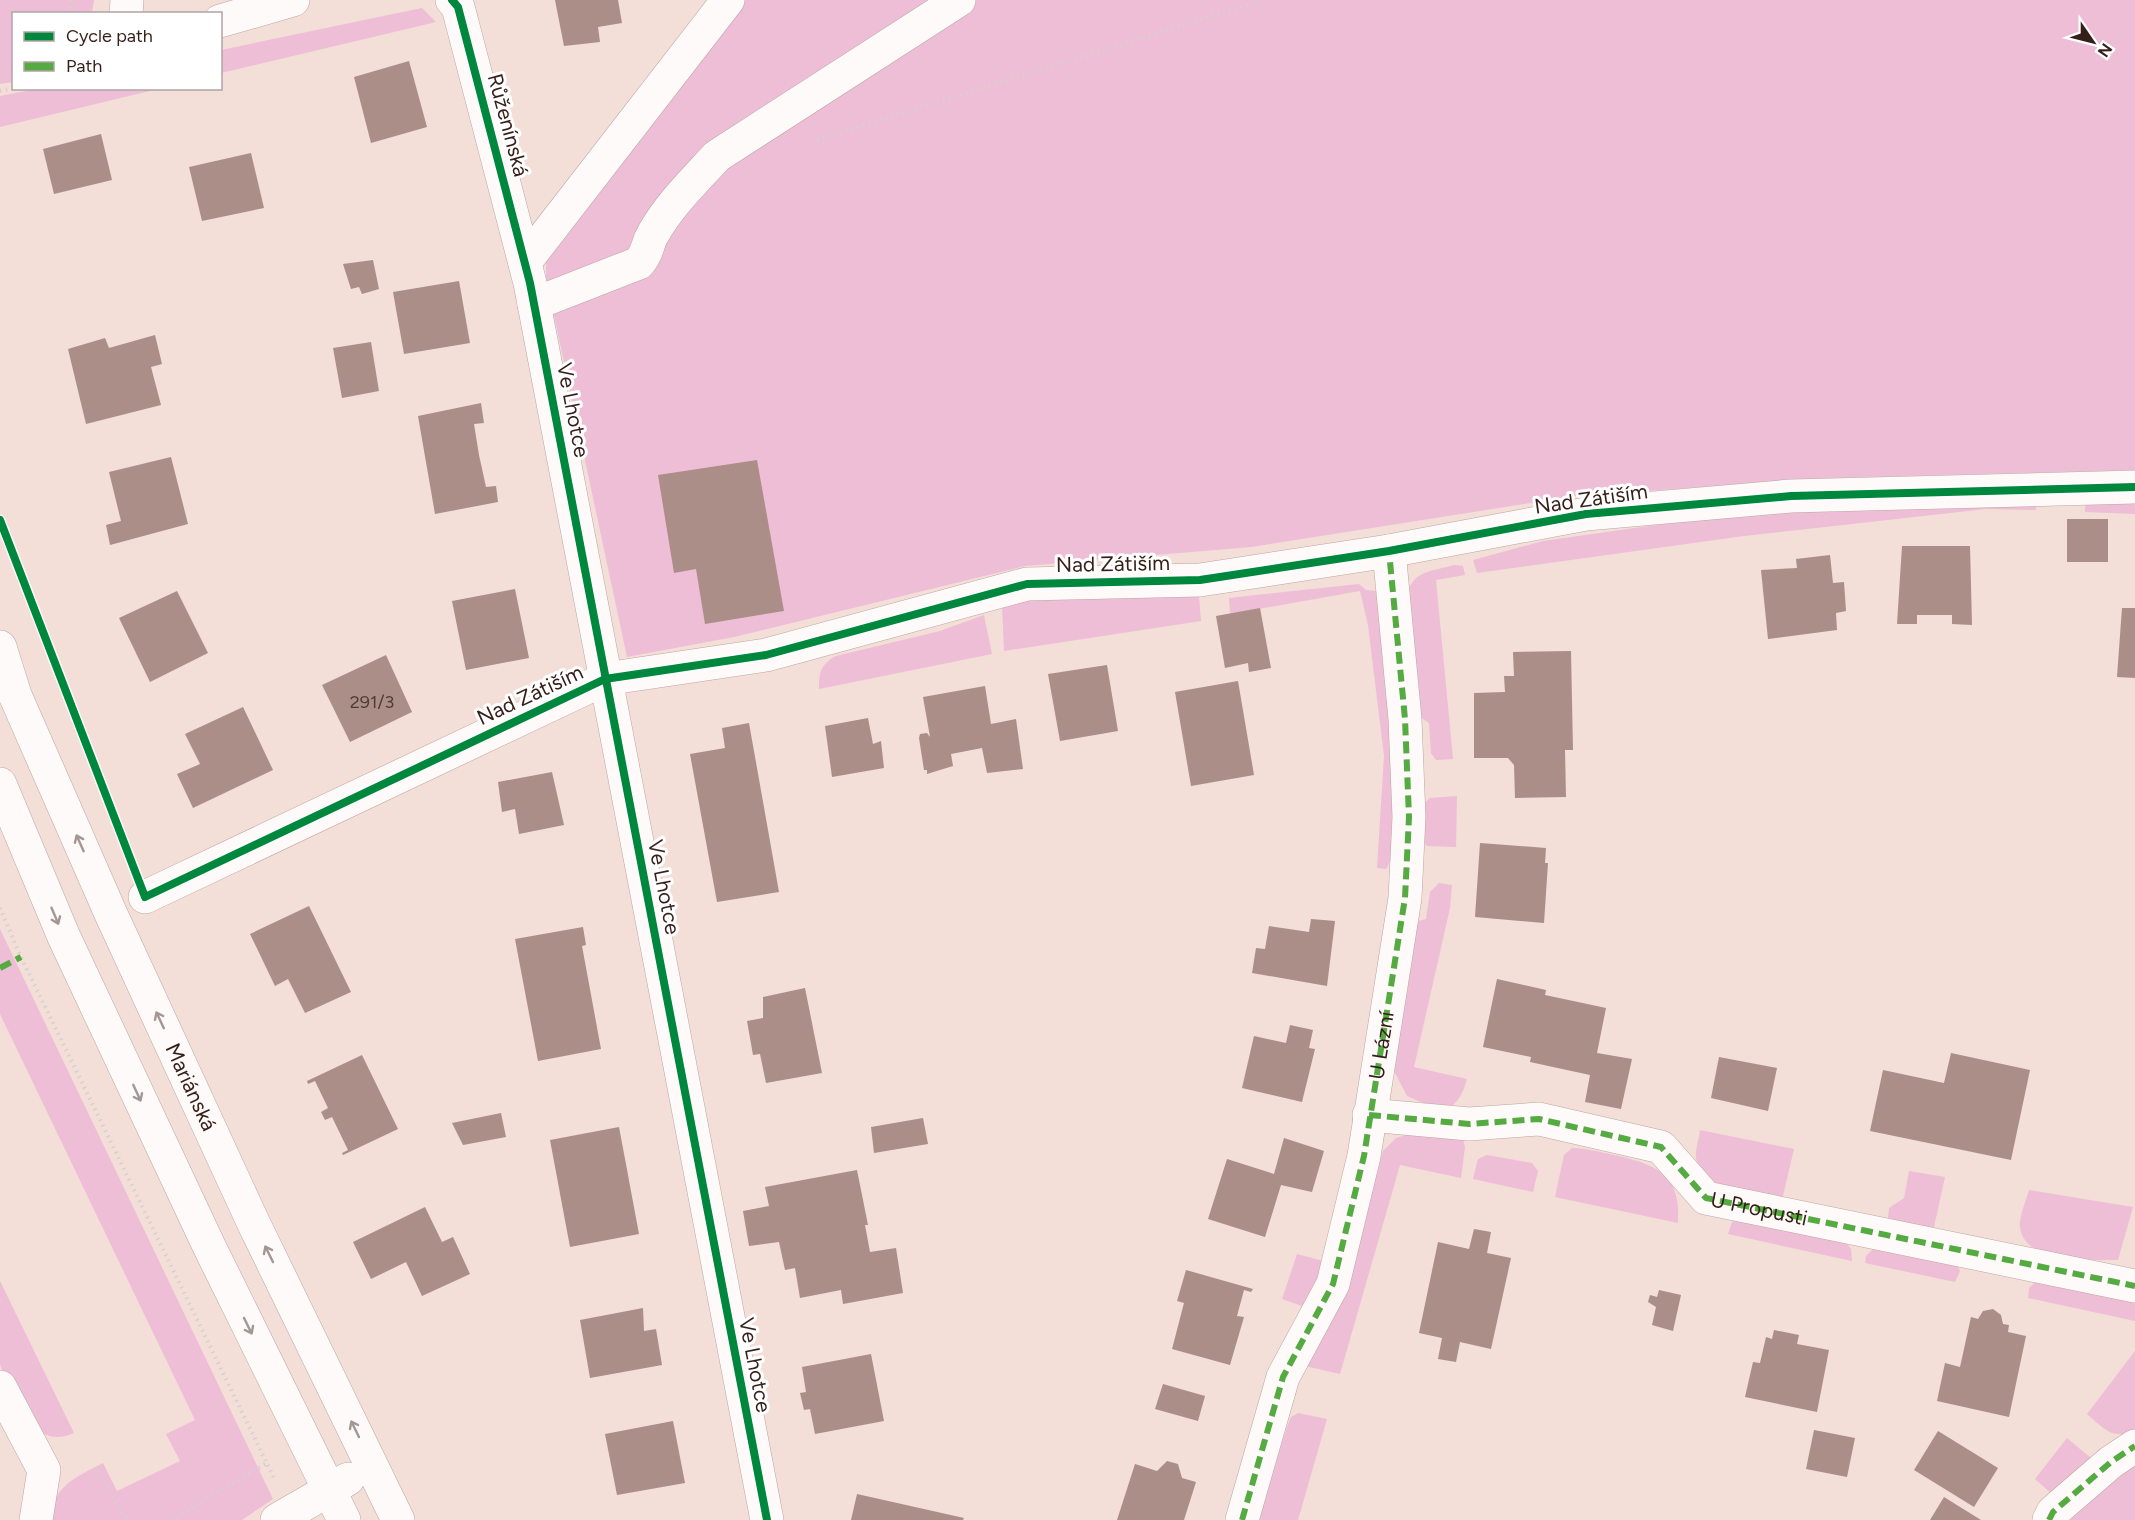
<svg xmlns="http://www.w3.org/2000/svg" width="2135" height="1520" font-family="Figtree,sans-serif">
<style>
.green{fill:#eebed7}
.building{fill:#aa8e87}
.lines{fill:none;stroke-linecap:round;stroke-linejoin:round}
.minor-casing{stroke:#bba6a0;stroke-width:34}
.path{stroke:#d6d0ce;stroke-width:4;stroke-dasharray:1.5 4.5;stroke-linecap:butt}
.minor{stroke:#fdfaf9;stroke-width:33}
.quiet{stroke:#55aa42;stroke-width:6;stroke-dasharray:12 6;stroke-linecap:butt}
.cycleway-casing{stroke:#fff;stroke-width:11}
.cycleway{stroke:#00873e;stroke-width:8}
.oneway{stroke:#a39794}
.labels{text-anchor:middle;stroke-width:6;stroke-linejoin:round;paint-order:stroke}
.number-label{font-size:18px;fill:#533b34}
.street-label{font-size:21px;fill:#361f19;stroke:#fff}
</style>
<rect width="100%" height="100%" fill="#f3ded8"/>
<g class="green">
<path d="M 0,0 L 94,0 L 92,13 L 14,14 L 13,82 L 0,84 Z"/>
<path d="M 743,0 L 2135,0 L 2135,470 L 1830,478 L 1575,496 L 1251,547 L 1025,566 L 734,637 L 627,657 L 546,278 L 546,259 Z"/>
<path d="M 422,8 L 436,22 L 221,73 L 221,50 Z"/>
<path d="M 36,89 L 36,88 L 158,89 L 0,127 L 0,96 Z"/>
<path d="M 2086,498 L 2135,503 L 2135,514 L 2085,512 Z"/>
<path d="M 2036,500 L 2036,510 L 1986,509 L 1744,536 L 1477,573 L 1473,560 L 1543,541 L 1761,510 Z"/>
<path d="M 1454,565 L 1463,566 L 1465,575 L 1436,580 L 1453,759 L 1436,760 L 1431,753 L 1429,723 L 1417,715 L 1406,598 C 1412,570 1430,572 1454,565 Z"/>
<path d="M 1359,584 L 1366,590 L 1376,591 C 1383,644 1413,830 1386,869 L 1377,868 L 1384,756 L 1368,625 L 1360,591 L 1230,614 L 1229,598 Z"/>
<path d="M 1199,596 L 1201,621 L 1004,651 L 1002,606 L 1016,598 Z"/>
<path d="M 984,615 L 992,654 L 819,689 C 819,672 821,664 836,656 L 940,631 Z"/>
<path d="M 1457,796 L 1456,847 L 1427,846 L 1421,838 L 1423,804 L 1430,798 Z"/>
<path d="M 1439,883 L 1452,885 L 1450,908 L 1414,1067 L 1467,1079 C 1456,1119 1438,1110 1407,1096 L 1395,1073 L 1393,1049 L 1412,931 L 1419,921 L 1426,919 L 1430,892 Z"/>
<path d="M 0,929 L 273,1499 L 242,1520 L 49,1520 C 54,1485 75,1478 103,1463 L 117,1491 L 180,1461 L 166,1434 L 195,1420 L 0,1014 Z"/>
<path d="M 1700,1130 L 1794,1149 L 1782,1200 C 1751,1196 1704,1199 1696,1158 C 1695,1150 1699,1139 1700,1130 Z"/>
<path d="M 1412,1133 L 1463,1139 L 1465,1147 L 1461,1178 L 1400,1165 L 1340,1374 L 1305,1366 L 1345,1288 L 1383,1151 L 1396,1138 Z"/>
<path d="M 1572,1148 C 1586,1148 1600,1152 1614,1155 C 1655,1164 1682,1174 1678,1223 L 1555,1197 L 1564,1155 Z"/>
<path d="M 1487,1155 L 1532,1163 L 1538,1171 L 1533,1192 L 1473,1179 L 1478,1159 Z"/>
<path d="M 1909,1171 L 1945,1177 L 1934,1227 L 1927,1231 L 1891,1223 L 1888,1218 L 1889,1208 L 1904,1198 Z"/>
<path d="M 2029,1190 L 2133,1207 L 2118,1260 C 2092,1260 2024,1264 2020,1227 C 2019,1216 2026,1201 2029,1190 Z"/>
<path d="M 1740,1218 L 1844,1240 L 1851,1249 L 1852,1261 L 1728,1234 L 1732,1222 Z"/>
<path d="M 1874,1248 L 1956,1263 L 1960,1271 L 1955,1282 L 1865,1263 L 1866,1256 Z"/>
<path d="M 1297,1254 L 1327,1262 L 1302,1306 L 1282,1299 Z"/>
<path d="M 2039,1279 L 2135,1296 L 2135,1321 L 2028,1298 L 2029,1288 Z"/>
<path d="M 0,1281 L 74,1433 C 39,1449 24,1414 12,1389 C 8,1381 2,1372 0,1364 C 0,1343 0,1303 0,1281 Z"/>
<path d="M 2135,1351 L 2135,1431 C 2112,1440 2104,1429 2087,1414 Z"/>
<path d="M 1298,1413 L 1327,1419 L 1298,1520 L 1257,1520 L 1288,1424 L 1291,1417 Z"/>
<path d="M 2067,1438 L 2092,1459 L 2052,1494 L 2035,1479 Z"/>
<path d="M 2135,1460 L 2135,1520 L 2070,1520 L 2113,1475 Z"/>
</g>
<g class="building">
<path d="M 555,0 L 618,0 L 622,23 L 598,27 L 600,42 L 564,46 Z"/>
<path d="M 409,61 L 427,127 L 371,143 L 354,77 Z"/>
<path d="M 101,134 L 112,180 L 54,194 L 43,149 Z"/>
<path d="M 251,153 L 264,208 L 202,221 L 189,167 Z"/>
<path d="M 373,260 L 379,289 L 362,294 L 359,287 L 351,289 L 343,264 Z"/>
<path d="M 459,281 L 470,343 L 404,354 L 393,292 Z"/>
<path d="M 155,335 L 162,364 L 151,367 L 161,405 L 86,424 L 68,349 L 105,338 L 109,348 Z"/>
<path d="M 371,342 L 379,391 L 342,398 L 333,348 Z"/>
<path d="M 481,403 L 484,423 L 474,424 L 479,455 L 486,487 L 496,486 L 498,502 L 435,514 L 418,416 Z"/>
<path d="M 171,457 L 188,524 L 110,545 L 106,525 L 121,521 L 109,472 Z"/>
<path d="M 757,460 L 784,611 L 705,624 L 696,569 L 674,573 L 658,475 Z"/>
<rect x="2067" y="519" width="41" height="43"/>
<path d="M 1902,546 L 1970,546 L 1972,625 L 1952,624 L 1952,615 L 1917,615 L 1917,624 L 1897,624 Z"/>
<path d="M 1830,555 L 1833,583 L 1844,582 L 1846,611 L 1836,613 L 1837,630 L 1768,639 L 1761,570 L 1797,568 L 1796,559 Z"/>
<path d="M 515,589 L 529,658 L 466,670 L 452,601 Z"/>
<path d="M 177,591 L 208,653 L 150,682 L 119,618 Z"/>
<path d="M 1260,608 L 1271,668 L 1249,672 L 1248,663 L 1225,668 L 1216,616 Z"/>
<path d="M 2122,608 L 2135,608 L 2135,678 L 2117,677 Z"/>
<path d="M 1571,651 L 1573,750 L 1565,750 L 1566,797 L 1515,798 L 1514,765 L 1508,758 L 1474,758 L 1474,693 L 1505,692 L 1504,676 L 1514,676 L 1513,652 Z"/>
<path d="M 386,655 L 412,712 L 350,742 L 322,685 Z"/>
<path d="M 1107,665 L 1118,731 L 1060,741 L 1048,674 Z"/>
<path d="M 1238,681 L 1254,775 L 1191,786 L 1175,692 Z"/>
<path d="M 985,686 L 991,724 L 1016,719 L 1023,769 L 987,773 L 982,748 L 951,754 L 953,766 L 927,774 L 927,770 L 924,770 L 919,738 L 920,734 L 927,733 L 930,737 L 923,697 Z"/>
<path d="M 243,707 L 273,770 L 193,808 L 177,774 L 200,764 L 185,734 Z"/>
<path d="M 868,718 L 873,744 L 881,741 L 884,768 L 832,777 L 825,726 Z"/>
<path d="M 749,723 L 779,892 L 717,902 L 690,754 L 725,748 L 722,728 Z"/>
<path d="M 552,772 L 564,825 L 519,834 L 515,809 L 502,812 L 498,782 Z"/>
<path d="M 1480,843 L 1546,848 L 1545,863 L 1548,863 L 1544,923 L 1475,917 Z"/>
<path d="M 309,906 L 351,992 L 305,1013 L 288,979 L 275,986 L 250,934 Z"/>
<path d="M 1311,919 L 1335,921 L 1327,986 L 1252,973 L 1256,948 L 1265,949 L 1269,926 L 1309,932 Z"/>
<path d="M 583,927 L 586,945 L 582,946 L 601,1049 L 538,1061 L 515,939 Z"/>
<path d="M 1497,979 L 1546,990 L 1545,995 L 1606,1008 L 1597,1053 L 1632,1059 L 1621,1109 L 1585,1102 L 1590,1075 L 1530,1062 L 1531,1057 L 1483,1047 Z"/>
<path d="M 805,988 L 822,1073 L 766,1083 L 760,1054 L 753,1055 L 747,1021 L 763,1018 L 763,997 Z"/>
<path d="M 1290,1025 L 1313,1030 L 1309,1048 L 1315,1049 L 1302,1102 L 1242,1088 L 1254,1036 L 1286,1043 Z"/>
<path d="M 1951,1053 L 2030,1070 L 2011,1160 L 1870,1131 L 1883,1070 L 1944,1083 Z"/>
<path d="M 362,1055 L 398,1129 L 343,1155 L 342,1153 L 348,1150 L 332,1117 L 325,1120 L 321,1112 L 328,1108 L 315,1081 L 308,1084 L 307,1081 Z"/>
<path d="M 1719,1057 L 1777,1068 L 1768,1111 L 1711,1098 Z"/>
<path d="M 501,1113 L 506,1137 L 463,1145 L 452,1123 Z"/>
<path d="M 923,1118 L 928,1144 L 874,1153 L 871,1127 Z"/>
<path d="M 619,1127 L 639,1234 L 570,1247 L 550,1140 Z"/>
<path d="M 1284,1138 L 1324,1151 L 1312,1192 L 1281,1185 L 1265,1237 L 1208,1219 L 1227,1159 L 1274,1174 Z"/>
<path d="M 857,1170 L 868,1225 L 865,1225 L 870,1252 L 896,1248 L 903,1293 L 843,1304 L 841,1290 L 800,1298 L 795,1268 L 785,1270 L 779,1242 L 749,1246 L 743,1211 L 769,1206 L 765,1187 Z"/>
<path d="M 425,1207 L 442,1242 L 453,1237 L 470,1274 L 422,1296 L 406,1262 L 371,1279 L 353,1242 Z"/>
<path d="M 1474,1229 L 1491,1232 L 1487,1253 L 1511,1258 L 1491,1349 L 1460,1342 L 1456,1362 L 1438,1359 L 1442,1338 L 1419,1333 L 1438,1242 L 1469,1249 Z"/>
<path d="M 1186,1270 L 1253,1289 L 1251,1292 L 1244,1290 L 1237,1316 L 1244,1317 L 1230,1365 L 1172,1349 L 1184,1303 L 1177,1301 Z"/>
<path d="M 1659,1290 L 1681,1295 L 1673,1331 L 1652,1325 L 1656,1307 L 1648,1302 L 1650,1295 L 1657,1297 Z"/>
<path d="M 643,1308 L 644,1331 L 656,1329 L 662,1365 L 590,1378 L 580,1320 Z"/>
<path d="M 1993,1309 L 2001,1315 L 2003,1324 L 2009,1325 L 2008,1332 L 2026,1336 L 2009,1417 L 1937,1401 L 1945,1363 L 1960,1367 L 1971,1317 L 1978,1319 L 1983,1311 Z"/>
<path d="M 1774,1330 L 1799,1335 L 1797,1344 L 1829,1350 L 1817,1412 L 1745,1397 L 1753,1362 L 1760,1363 L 1766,1337 L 1772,1339 Z"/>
<path d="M 871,1354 L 884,1421 L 815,1434 L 810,1409 L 804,1410 L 800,1393 L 806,1392 L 802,1367 Z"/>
<path d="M 1163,1384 L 1205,1396 L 1198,1421 L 1155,1409 Z"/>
<path d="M 673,1421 L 685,1483 L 617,1495 L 605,1434 Z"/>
<path d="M 1814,1430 L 1855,1438 L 1847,1477 L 1806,1469 Z"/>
<path d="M 1938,1431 L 1998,1468 L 1974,1507 L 1914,1470 Z"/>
<path d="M 1167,1461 L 1178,1464 L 1182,1478 L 1196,1482 L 1184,1520 L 1117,1520 L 1135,1464 L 1157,1471 Z"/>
<path d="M 857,1494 L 964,1518 L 963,1520 L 851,1520 Z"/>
<path d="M 1944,1497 L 1981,1520 L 1930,1520 Z"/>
</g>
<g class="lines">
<g class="minor-casing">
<g id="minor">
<path d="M 452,0 L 458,7 L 530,283 L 767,1520"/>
<path d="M 126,14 L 127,0"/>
<path d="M 220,21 L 293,0"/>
<path d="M 525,262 L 728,0"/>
<path d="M 534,304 L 639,263 C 650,250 646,245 653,234 C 669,205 695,180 717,156 L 959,0"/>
<path id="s1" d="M 0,647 L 15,695 L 111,914 L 253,1222 L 398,1520"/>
<path d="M 0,784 L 64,937 L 209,1246 L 344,1520"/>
<path d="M 145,897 L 605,679 L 766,655 L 1027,584 L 1200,580 L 1389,551 L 1586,514 L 1791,496 L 2135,487"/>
<path id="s2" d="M 1369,1115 L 1469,1124 L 1539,1119 L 1661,1147 L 1706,1198 L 2135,1286"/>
<path d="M 0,1387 L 44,1470 L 36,1520"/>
<path d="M 277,1520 L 348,1479"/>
<path id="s3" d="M 1242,1520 L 1283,1377 L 1333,1284 L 1364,1156 L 1405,898 L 1409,817 L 1405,719 L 1389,551"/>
<path d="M 2049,1520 L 2053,1512 L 2111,1462 L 2135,1446"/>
</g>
</g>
<g class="path">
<path d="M 69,14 L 71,0"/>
<path d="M 0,91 L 14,88"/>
<path d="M 817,140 L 1263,0"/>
<path d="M 0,908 L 21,957 L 274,1478"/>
<path d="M 98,1470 L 126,1520"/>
<path d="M 171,1520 L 267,1463"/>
</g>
<use href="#minor" class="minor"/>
<g class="quiet">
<path d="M 0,968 L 21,957"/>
<path d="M 1369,1115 L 1469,1124 L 1539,1119 L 1661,1147 L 1706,1198 L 2135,1286"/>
<path d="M 1242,1520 L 1283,1377 L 1333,1284 L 1364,1156 L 1405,898 L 1409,817 L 1405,719 L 1389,551"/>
<path d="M 2049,1520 L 2053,1512 L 2111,1462 L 2135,1446"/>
</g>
<g class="cycleway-casing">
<g id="cycleway">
<path d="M 452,0 L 458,7 L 530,283 L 767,1520"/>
<path d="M 0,520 L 145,897 L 605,679 L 766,655 L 1027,584 L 1200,580 L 1389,551 L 1586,514 L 1791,496 L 2135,487"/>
</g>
</g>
<use href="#cycleway" class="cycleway"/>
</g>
<defs><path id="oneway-shaft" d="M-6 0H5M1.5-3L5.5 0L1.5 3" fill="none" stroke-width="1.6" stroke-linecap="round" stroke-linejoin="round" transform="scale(1.5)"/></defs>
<g class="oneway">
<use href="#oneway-shaft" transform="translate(80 843) rotate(-114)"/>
<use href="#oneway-shaft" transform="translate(55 916) rotate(67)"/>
<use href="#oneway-shaft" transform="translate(160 1020) rotate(-115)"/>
<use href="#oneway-shaft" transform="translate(137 1093) rotate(65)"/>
<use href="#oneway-shaft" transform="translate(269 1254) rotate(-116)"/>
<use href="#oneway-shaft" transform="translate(248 1326) rotate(64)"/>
<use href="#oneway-shaft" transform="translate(355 1429) rotate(-116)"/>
</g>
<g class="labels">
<g class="number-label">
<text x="372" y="708">291/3</text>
</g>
<g class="street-label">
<text transform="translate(508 125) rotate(75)" y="7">Růženínská</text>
<text transform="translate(573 410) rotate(79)" y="7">Ve Lhotce</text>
<text transform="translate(1591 499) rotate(-8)" y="7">Nad Zátiším</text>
<text transform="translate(1113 564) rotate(-1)" y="7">Nad Zátiším</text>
<text transform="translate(530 695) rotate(-25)" y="7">Nad Zátiším</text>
<text transform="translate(664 887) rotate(79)" y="7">Ve Lhotce</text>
<text dy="7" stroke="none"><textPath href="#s3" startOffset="498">U Lázní</textPath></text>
<text dy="7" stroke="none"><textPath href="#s1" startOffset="480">Mariánská</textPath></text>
<text dy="7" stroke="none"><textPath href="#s2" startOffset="418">U Propusti</textPath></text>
<text transform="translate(755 1365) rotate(79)" y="7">Ve Lhotce</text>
</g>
</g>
<rect x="12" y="12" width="210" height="78" fill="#ffffff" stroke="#afa5a3" stroke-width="1.5"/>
<rect x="24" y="32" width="30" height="9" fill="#00873e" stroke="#afa5a3" stroke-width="1.5"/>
<text x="66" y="42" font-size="18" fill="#361f19">Cycle path</text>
<rect x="24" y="62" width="30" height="9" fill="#55aa42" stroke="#afa5a3" stroke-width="1.5"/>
<text x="66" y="72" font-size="18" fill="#361f19">Path</text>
<g transform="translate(2093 42) rotate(125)" stroke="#ffffff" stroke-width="4.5" paint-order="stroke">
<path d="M0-4.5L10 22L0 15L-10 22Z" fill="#361f19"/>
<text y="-9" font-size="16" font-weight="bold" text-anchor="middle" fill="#361f19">N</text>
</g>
</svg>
